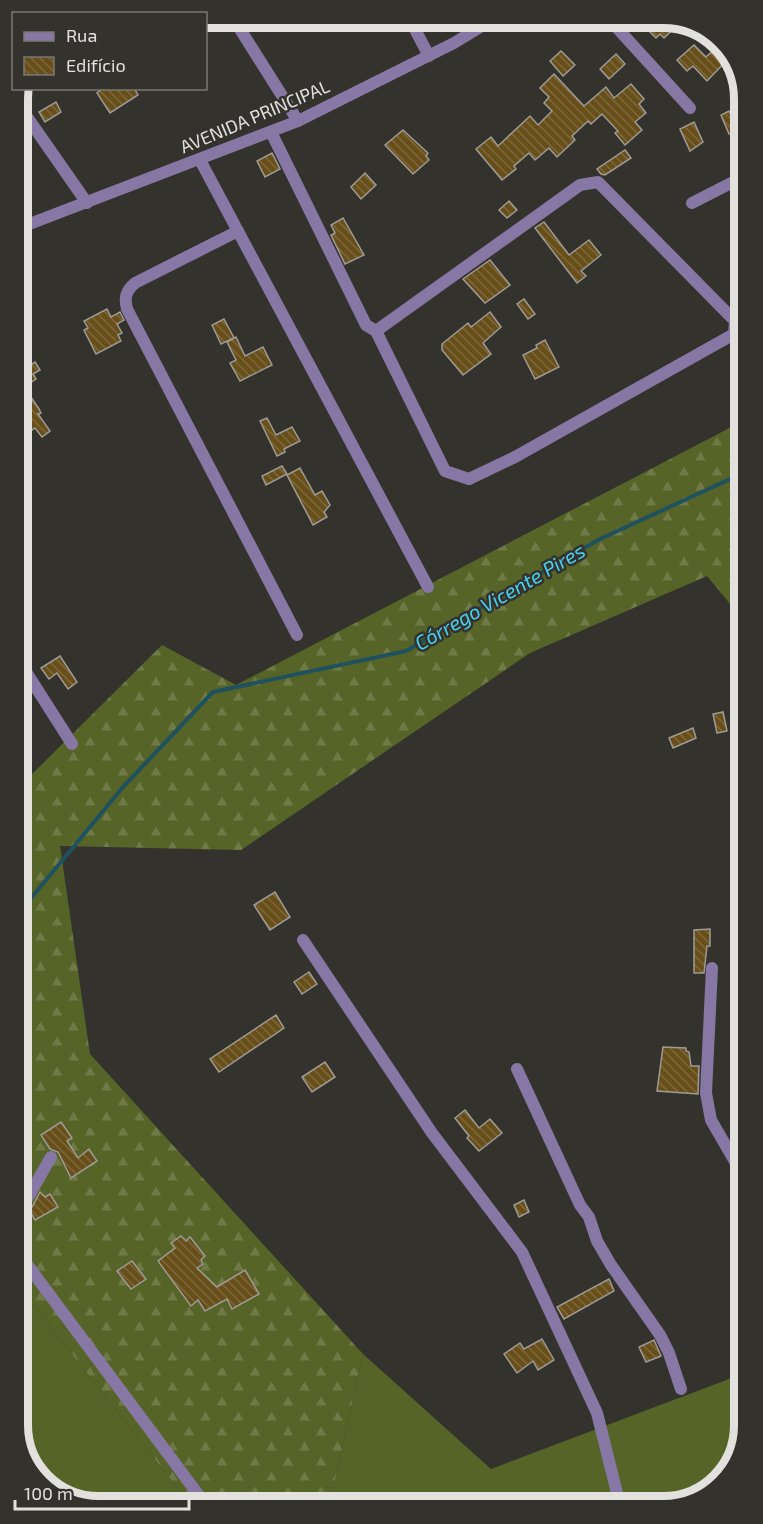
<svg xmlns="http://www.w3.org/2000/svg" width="763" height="1524" font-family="'Exo 2',sans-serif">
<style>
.grass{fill:#576428}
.forest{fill:url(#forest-firs)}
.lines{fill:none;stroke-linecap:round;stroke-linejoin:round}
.stream{stroke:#1f515e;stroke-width:4}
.building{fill:url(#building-back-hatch);stroke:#9e9b96;stroke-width:1.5}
.minor{stroke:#8777a4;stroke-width:12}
.tertiary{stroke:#8777a4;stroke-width:12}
.labels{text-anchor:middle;stroke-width:5;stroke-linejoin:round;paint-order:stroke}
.street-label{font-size:18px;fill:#e3e1de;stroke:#34322d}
.water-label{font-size:20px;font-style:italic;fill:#47d2f4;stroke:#34322d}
.rim{fill:none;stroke:#e3e1de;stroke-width:8}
</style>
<defs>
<pattern id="forest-firs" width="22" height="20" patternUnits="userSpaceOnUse" patternTransform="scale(1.5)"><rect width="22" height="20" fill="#576428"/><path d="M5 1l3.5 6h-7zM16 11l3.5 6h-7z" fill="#6f7a47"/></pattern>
<pattern id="building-back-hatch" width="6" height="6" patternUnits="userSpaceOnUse" patternTransform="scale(1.5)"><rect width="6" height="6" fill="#684f1a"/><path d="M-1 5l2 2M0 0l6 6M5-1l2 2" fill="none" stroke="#7d683b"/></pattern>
</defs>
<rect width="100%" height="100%" fill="#34322d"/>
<g class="grass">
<path d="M 744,1106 L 744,1177 L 731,1114 Z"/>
<path d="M 23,1292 L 191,1505 L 93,1506 L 50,1489 L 24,1456 Z"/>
<path d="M 363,1354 L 491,1469 L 745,1373 L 745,1425 L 731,1470 L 695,1500 L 321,1504 L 332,1494 Z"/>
</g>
<path class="forest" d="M 741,422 L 741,617 L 707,576 L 530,653 L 241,850 L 60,846 L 90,1054 L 363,1354 L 332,1494 L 321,1504 L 191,1505 L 23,1292 L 21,785 L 162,645 L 236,685 Z"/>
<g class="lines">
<path class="stream" d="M 22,909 L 123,787 L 213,692 L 406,651 L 600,539 L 741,474"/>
</g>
<g class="building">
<path d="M 664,18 L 681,22 L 664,38 L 660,34 L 656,38 L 648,30 Z"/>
<path d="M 720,44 L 730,57 L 707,81 L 693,66 L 687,71 L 677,60 L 694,45 L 706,57 Z"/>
<path d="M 561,51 L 575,65 L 563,76 L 550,61 Z"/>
<path d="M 616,54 L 625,64 L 609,79 L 600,69 Z"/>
<path d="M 554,74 L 584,106 L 606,87 L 614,98 L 631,84 L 644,99 L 639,104 L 646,113 L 635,122 L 642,130 L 625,145 L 615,133 L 618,131 L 602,114 L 591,124 L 588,121 L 572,136 L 575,140 L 557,157 L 549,148 L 535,160 L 529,153 L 514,166 L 516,169 L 502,180 L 476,149 L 491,137 L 498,146 L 530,116 L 538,125 L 552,111 L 544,103 L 549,97 L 540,88 Z"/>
<path d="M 103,88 L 134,88 L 138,95 L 110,113 L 97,93 Z"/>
<path d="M 56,102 L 61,112 L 45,122 L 39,112 Z"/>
<path d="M 729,111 L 738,130 L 729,134 L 721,115 Z"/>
<path d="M 694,122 L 703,142 L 690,151 L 680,129 Z"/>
<path d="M 403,130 L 428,153 L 426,156 L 429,160 L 413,174 L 385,145 Z"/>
<path d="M 625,150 L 631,158 L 605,175 L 601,174 L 597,169 Z"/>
<path d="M 272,153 L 280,169 L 265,177 L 257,161 Z"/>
<path d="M 365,173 L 376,185 L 361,199 L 351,187 Z"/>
<path d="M 509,201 L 517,210 L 507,218 L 499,210 Z"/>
<path d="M 343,218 L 364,255 L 345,264 L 331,235 L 335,233 L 331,225 Z"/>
<path d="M 544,222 L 569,255 L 589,240 L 601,255 L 581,271 L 586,276 L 577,283 L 535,228 Z"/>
<path d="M 490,260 L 510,285 L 485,303 L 463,279 Z"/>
<path d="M 524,299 L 535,314 L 528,319 L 517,304 Z"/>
<path d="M 107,309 L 111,317 L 120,312 L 124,320 L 117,324 L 122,333 L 118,335 L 121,341 L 96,354 L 84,330 L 88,328 L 84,321 Z"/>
<path d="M 490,312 L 501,327 L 483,343 L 491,354 L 463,375 L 442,350 L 442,344 L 468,323 L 471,327 Z"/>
<path d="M 224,319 L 234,338 L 221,344 L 212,325 Z"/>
<path d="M 236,337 L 245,356 L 263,347 L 272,365 L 240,381 L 230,363 L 236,360 L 227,342 Z"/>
<path d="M 545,340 L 559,367 L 535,379 L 523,355 L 537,348 L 536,345 Z"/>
<path d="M 35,362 L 40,370 L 33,374 L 36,379 L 24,387 L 39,409 L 41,413 L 38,414 L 50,431 L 42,437 L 35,428 L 20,439 L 19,372 Z"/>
<path d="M 267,418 L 276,435 L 292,427 L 300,441 L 284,449 L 285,452 L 277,456 L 260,421 Z"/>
<path d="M 282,466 L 287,474 L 266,485 L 262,476 Z"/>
<path d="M 300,468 L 315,495 L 322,491 L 330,505 L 324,512 L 327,517 L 313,525 L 287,475 Z"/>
<path d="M 60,656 L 77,682 L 68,689 L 57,673 L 49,679 L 41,668 Z"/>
<path d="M 723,712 L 727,731 L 717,733 L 713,714 Z"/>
<path d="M 693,728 L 696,738 L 673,748 L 669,738 Z"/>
<path d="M 275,892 L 290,917 L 270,930 L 254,905 Z"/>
<path d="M 710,929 L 710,946 L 707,946 L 704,973 L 694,973 L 694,930 Z"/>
<path d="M 309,972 L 317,984 L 302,994 L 294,982 Z"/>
<path d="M 276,1015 L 284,1028 L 219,1072 L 210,1059 Z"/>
<path d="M 663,1047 L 686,1048 L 686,1051 L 689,1052 L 691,1066 L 699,1066 L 698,1094 L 657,1091 Z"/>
<path d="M 325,1062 L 335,1077 L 312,1092 L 302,1077 Z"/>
<path d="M 465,1110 L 479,1128 L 490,1119 L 502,1133 L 479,1151 L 467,1138 L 469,1136 L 455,1118 Z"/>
<path d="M 61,1122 L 72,1138 L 67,1141 L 78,1158 L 89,1149 L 97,1161 L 71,1178 L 58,1152 L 50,1149 L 41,1135 Z"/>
<path d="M 40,1192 L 45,1197 L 50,1194 L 58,1207 L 35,1220 L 30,1211 Z"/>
<path d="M 524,1200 L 529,1212 L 519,1217 L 514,1205 Z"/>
<path d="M 181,1236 L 186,1241 L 190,1237 L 205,1256 L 201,1260 L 203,1264 L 197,1268 L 217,1287 L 245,1270 L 259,1294 L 232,1309 L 227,1299 L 205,1311 L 198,1300 L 191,1306 L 158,1261 L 175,1248 L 171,1243 Z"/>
<path d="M 132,1261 L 146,1279 L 131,1289 L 117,1271 Z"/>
<path d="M 609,1279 L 614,1291 L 564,1319 L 557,1307 Z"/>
<path d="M 542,1339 L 554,1360 L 538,1370 L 533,1361 L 517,1373 L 504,1354 L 520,1343 L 524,1349 Z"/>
<path d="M 654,1340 L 661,1356 L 646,1362 L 639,1347 Z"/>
</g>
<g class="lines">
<g class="minor">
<path d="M 233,18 L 298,121"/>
<path d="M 409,18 L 429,56"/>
<path d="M 608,18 L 690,108"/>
<path d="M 18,104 L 87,203"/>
<path d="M 271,132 L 366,325 L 376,331 L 445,471 L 469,479 L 515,457 L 734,334 L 735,321 L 598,182 L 580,185 L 376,331"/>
<path d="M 200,160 L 428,587"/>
<path d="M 692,203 L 739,179"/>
<path d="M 238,231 L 135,283 C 126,291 124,297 127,309 L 297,635"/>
<path d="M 21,664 L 72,744"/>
<path d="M 303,940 L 432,1133 L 522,1252 L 597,1413 L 619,1501"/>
<path d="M 712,968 L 706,1093 L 711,1120 L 744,1177"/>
<path d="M 517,1069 L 580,1205 L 589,1217 L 597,1241 L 611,1265 L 660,1335 L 669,1353 L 681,1389"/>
<path d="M 23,1206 L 51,1157"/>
<path d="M 23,1259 L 206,1505"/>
</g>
<path class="tertiary" d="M 19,228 L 298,121 L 454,43 L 495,18"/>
</g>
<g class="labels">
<g class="street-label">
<text transform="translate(255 117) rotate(-23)" y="6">AVENIDA PRINCIPAL</text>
</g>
<g class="water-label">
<text transform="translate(500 597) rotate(-30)" y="7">Córrego Vicente Pires</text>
</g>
</g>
<path d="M0 0H763V1524H0ZM99 28H663A71 71 0 0 1 734 99V1425A71 71 0 0 1 663 1496H99A71 71 0 0 1 28 1425V99A71 71 0 0 1 99 28Z" fill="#34322d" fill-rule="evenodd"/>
<path class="rim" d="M99 28H663A71 71 0 0 1 734 99V1425A71 71 0 0 1 663 1496H99A71 71 0 0 1 28 1425V99A71 71 0 0 1 99 28Z"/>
<rect x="12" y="12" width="195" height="78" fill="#34322d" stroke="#7a7874" stroke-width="1.5"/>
<rect x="24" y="32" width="30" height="9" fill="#8777a4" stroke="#7a7874" stroke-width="1.5"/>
<text x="66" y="42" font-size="18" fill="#e3e1de">Rua</text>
<rect x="24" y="57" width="30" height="18" fill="url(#building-back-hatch)" stroke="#7a7874" stroke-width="1.5"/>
<text x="66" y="72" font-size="18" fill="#e3e1de">Edifício</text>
<path d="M15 1500v9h174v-9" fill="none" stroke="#e3e1de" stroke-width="3"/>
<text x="24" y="1500" font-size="18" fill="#e3e1de" stroke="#34322d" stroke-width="4.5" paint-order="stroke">100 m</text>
</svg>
